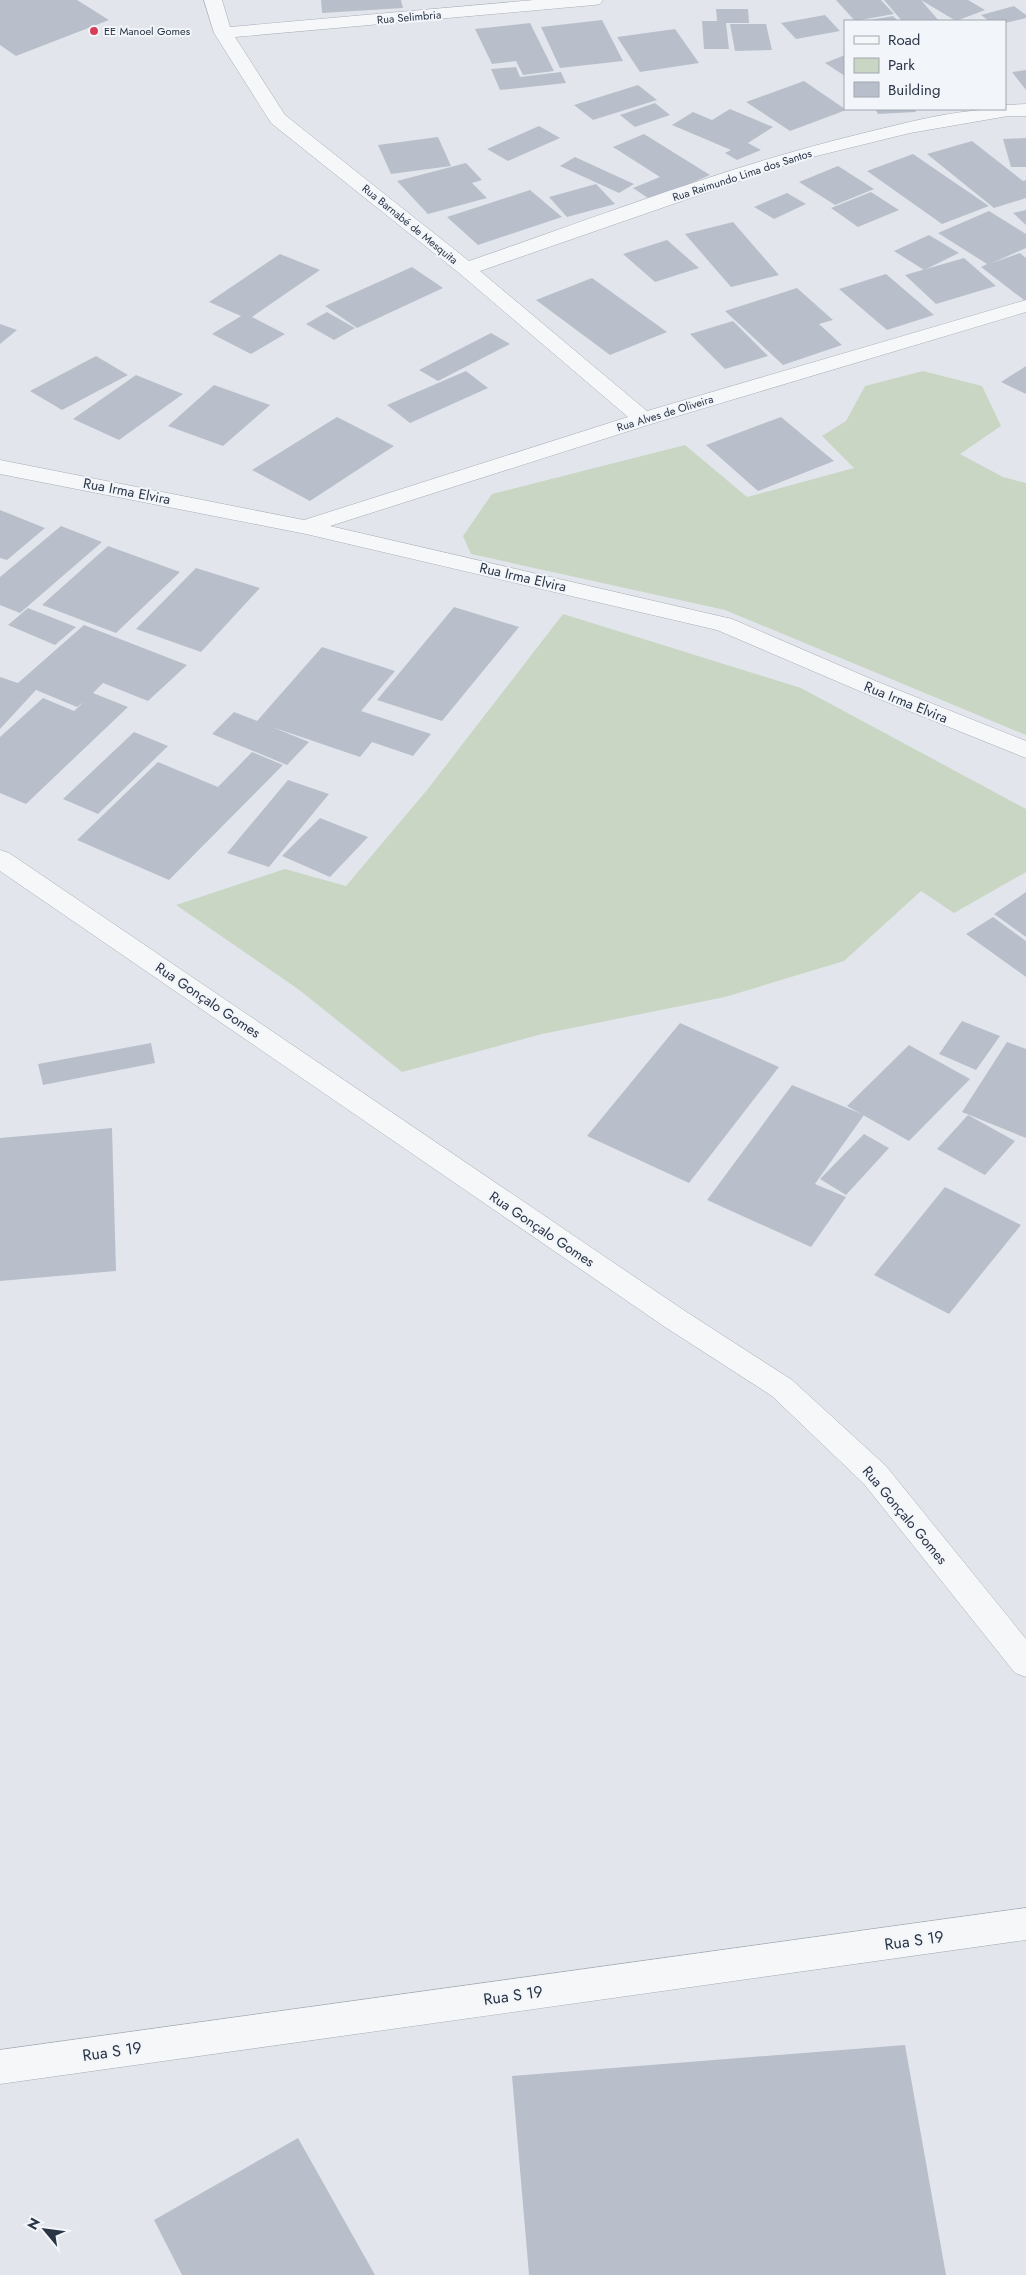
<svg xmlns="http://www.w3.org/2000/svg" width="1026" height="2275" font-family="Jost,sans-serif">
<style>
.green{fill:#c8d6c3}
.building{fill:#b9bfca}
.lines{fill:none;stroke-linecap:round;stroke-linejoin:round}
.minor-casing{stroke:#a7adb7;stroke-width:1}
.minor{fill:#f5f7f9;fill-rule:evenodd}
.poi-dot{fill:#d93e59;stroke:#f2f5f9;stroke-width:2}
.labels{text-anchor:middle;stroke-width:4;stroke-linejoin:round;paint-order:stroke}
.far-street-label{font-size:11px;fill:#293445;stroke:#f2f5f9}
.far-poi-label{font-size:11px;fill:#293445;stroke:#f2f5f9;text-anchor:start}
.street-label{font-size:14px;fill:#293445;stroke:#f2f5f9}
.near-street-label{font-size:16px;fill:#293445;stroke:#f2f5f9}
</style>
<rect width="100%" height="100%" fill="#e2e6ec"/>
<g class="green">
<path d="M 923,371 L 982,386 L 1001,426 L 960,454 L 1003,477 L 1026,483 L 1026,735 L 725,610 L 471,554 L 463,536 L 492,494 L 685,445 L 747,497 L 854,468 L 822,436 L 846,421 L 865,386 Z"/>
<path d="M 563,614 L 801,688 L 1026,809 L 1026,872 L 954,913 L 921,891 L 844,961 L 725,997 L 542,1034 L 402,1072 L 298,989 L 176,905 L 285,869 L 346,886 L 427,790 Z"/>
</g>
<g class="building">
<path d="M 0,0 L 77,0 L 109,20 L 16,56 L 0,45 Z"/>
<path d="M 321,0 L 401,0 L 403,8 L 322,13 Z"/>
<path d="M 836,0 L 881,0 L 894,14 L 855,21 Z"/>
<path d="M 884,0 L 968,0 L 985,10 L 956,21 L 921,0 L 939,21 L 902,21 Z"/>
<path d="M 1014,6 L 1026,15 L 1026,18 L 1005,23 L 1005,21 L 989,21 L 981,15 Z"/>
<path d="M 716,9 L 748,9 L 749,23 L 726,23 L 729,49 L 704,49 L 702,21 L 717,21 Z"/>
<path d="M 825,15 L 840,31 L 796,39 L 781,23 Z"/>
<path d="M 893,16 L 898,21 L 870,21 L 870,20 Z"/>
<path d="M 602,20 L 623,61 L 560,68 L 541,27 Z"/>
<path d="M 530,23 L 554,71 L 523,75 L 516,61 L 492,64 L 475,29 Z"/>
<path d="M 730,24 L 766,24 L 772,50 L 735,51 Z"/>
<path d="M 675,29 L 699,63 L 640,72 L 617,37 Z"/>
<path d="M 845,55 L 845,76 L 825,63 Z"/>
<path d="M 516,67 L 520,77 L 561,72 L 566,83 L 500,90 L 491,69 Z"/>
<path d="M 1026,70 L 1026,90 L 1012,72 Z"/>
<path d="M 804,81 L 845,109 L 849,109 L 790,131 L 746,102 Z"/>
<path d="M 638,85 L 657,100 L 593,120 L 574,105 Z"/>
<path d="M 655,103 L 670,115 L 635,127 L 620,115 Z"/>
<path d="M 730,109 L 773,127 L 748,143 L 761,150 L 737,160 L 725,153 L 731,150 L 672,125 L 693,112 L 712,120 Z"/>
<path d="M 875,109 L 915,109 L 916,112 L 878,114 Z"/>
<path d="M 539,126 L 560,138 L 508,161 L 487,149 Z"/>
<path d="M 644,134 L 710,175 L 651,200 L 633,188 L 660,177 L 613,147 Z"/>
<path d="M 438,137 L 451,166 L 391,174 L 378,145 Z"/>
<path d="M 1026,138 L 1026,167 L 1011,167 L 1003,139 Z"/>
<path d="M 972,141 L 1023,181 L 1026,180 L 1026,198 L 994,208 L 927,154 Z"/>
<path d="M 913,154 L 989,206 L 942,224 L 867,171 Z"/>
<path d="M 575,157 L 634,184 L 619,193 L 560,166 Z"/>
<path d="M 466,163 L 482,180 L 472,183 L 487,198 L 428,214 L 397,181 Z"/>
<path d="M 838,166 L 874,189 L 835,205 L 799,182 Z"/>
<path d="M 596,184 L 615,204 L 567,217 L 549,197 Z"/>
<path d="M 530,190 L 562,217 L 478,245 L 447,217 Z"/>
<path d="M 871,192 L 899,210 L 858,227 L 831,208 Z"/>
<path d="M 787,193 L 806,204 L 774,219 L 754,207 Z"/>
<path d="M 1026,210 L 1026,225 L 1013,213 Z"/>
<path d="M 989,211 L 1026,234 L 1026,248 L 992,263 L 1020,253 L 1026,258 L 1026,300 L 1024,300 L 981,267 L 987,264 L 938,233 Z"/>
<path d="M 733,222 L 779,275 L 731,287 L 685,234 Z"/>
<path d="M 929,235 L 959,253 L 924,270 L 894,251 Z"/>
<path d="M 667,240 L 699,268 L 655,282 L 623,254 Z"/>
<path d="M 280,254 L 320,270 L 252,317 L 285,334 L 251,354 L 212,334 L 241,316 L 209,302 Z"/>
<path d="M 964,258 L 996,286 L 936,304 L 905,275 Z"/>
<path d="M 412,267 L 443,288 L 357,328 L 325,306 Z"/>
<path d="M 886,274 L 934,315 L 887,330 L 839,289 Z"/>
<path d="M 592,278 L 667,332 L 610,355 L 536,300 Z"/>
<path d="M 797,288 L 833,320 L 819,324 L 842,345 L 783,365 L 725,311 Z"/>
<path d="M 327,312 L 355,328 L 334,340 L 306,324 Z"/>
<path d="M 733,321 L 768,356 L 725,369 L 690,334 Z"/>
<path d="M 0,324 L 17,330 L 0,344 Z"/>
<path d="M 491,333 L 510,344 L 438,381 L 419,370 Z"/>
<path d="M 96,356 L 128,375 L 62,410 L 30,391 Z"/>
<path d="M 1026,366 L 1026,394 L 1001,382 Z"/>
<path d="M 466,371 L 488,388 L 410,423 L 387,405 Z"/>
<path d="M 136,375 L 183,394 L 119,440 L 73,419 Z"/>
<path d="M 214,385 L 270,405 L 223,446 L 168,426 Z"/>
<path d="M 337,417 L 394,446 L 310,501 L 252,470 Z"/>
<path d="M 781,417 L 834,461 L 758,491 L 706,445 Z"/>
<path d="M 0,510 L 45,528 L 7,560 L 0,558 Z"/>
<path d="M 61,526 L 102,542 L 20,613 L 0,605 L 0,577 Z"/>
<path d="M 108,546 L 180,572 L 116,633 L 42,605 Z"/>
<path d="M 196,568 L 260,588 L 201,652 L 136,629 Z"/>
<path d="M 454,607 L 519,627 L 442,721 L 377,700 Z"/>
<path d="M 28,608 L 76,627 L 55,645 L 8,625 Z"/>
<path d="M 84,625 L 187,665 L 148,701 L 103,683 L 93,693 L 128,707 L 26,804 L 0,793 L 0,737 L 43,698 L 74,711 L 84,702 L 77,707 L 36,690 L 0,729 L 0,677 L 18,683 Z"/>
<path d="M 322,647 L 395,671 L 361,711 L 431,734 L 413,756 L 372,742 L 360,757 L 272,727 L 309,742 L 287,765 L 212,734 L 234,712 L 257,721 Z"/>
<path d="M 134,732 L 168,746 L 98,814 L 63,799 Z"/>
<path d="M 252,752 L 283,765 L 169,880 L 77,840 L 158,762 L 218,787 Z"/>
<path d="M 288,780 L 329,794 L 269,867 L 227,853 Z"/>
<path d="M 320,818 L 368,837 L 330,877 L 282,856 Z"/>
<path d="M 1026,892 L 1026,937 L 994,914 Z"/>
<path d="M 993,917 L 1026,941 L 1026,977 L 966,934 Z"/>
<path d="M 962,1021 L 1000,1036 L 976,1070 L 939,1054 Z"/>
<path d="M 680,1023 L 779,1067 L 689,1183 L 587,1136 Z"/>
<path d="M 1007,1042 L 1026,1049 L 1026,1138 L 962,1112 Z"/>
<path d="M 151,1043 L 155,1063 L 43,1085 L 38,1064 Z"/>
<path d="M 909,1045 L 970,1079 L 909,1141 L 847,1106 Z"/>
<path d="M 792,1085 L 864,1115 L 815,1184 L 846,1197 L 811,1247 L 707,1200 Z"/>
<path d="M 968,1115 L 1015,1141 L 985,1175 L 937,1149 Z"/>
<path d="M 112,1128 L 116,1271 L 0,1281 L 0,1138 Z"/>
<path d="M 864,1134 L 889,1148 L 846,1195 L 820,1179 Z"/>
<path d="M 945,1187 L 1021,1225 L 949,1314 L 874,1275 Z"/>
<path d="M 905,2045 L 946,2275 L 529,2275 L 512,2076 Z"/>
<path d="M 298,2138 L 375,2275 L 182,2275 L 154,2220 Z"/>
</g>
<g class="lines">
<g class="minor-casing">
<g id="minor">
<path d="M 204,0 L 222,0 L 230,27 L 534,0 L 603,0 L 600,4 L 594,5 L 235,37 L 285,115 L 469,261 C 597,217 725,167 856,135 C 905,123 955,109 1005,109 L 1005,105 L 1026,104 L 1026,116 L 1008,116 L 910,133 L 800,160 L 480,271 L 647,411 L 1026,300 L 1026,312 L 651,424 L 330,526 L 732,619 L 878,682 L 1026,741 L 1026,758 L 862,692 L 717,630 L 306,534 L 0,474 L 0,460 L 304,520 L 628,417 L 459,273 L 271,123 L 214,33 Z"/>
<path d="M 0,850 L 9,853 L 685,1311 L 792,1380 L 886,1466 L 1026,1639 L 1026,1677 L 1015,1673 L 864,1484 L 772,1396 L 665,1327 L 0,871 Z"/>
<path d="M 1026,1908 L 1026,1940 L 0,2084 L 0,2050 Z"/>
</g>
</g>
<use href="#minor" class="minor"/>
</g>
<circle class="poi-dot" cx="94" cy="31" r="5"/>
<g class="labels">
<g class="far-street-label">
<text transform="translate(409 17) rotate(-5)" y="4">Rua Selimbria</text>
<text transform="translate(742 175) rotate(-18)" y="4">Rua Raimundo Lima dos Santos</text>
<text transform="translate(410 224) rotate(39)" y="4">Rua Barnabé de Mesquita</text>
<text transform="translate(665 413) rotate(-17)" y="4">Rua Alves de Oliveira</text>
</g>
<g class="far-poi-label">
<text x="104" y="35">EE Manoel Gomes</text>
</g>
<g class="street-label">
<text transform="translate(127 491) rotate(11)" y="5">Rua Irma Elvira</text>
<text transform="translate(523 577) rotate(13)" y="5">Rua Irma Elvira</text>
<text transform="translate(906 702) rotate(22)" y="5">Rua Irma Elvira</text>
<text transform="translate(208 1000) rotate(34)" y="5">Rua Gonçalo Gomes</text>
<text transform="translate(542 1229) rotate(34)" y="5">Rua Gonçalo Gomes</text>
<text transform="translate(905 1515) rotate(50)" y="5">Rua Gonçalo Gomes</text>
</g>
<g class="near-street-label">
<text transform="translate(914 1940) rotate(-8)" y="6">Rua S 19</text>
<text transform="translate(513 1995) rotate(-8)" y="6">Rua S 19</text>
<text transform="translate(112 2051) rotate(-8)" y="6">Rua S 19</text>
</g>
</g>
<rect x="844" y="20" width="162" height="90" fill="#f2f5f9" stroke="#a2a8b1"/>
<rect x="854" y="36" width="25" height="8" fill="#f5f7f9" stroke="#a2a8b1"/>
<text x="888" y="45" font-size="15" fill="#293445">Road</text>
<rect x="854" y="58" width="25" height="15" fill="#c8d6c3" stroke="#a2a8b1"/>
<text x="888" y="70" font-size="15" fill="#293445">Park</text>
<rect x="854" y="82" width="25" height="15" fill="#b9bfca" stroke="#a2a8b1"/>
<text x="888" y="95" font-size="15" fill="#293445">Building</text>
<g transform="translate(45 2230) rotate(299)" stroke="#f2f5f9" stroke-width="4" paint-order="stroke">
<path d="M0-4L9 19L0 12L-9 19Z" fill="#293445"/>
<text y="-8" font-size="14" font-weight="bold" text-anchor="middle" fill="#293445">N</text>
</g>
</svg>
